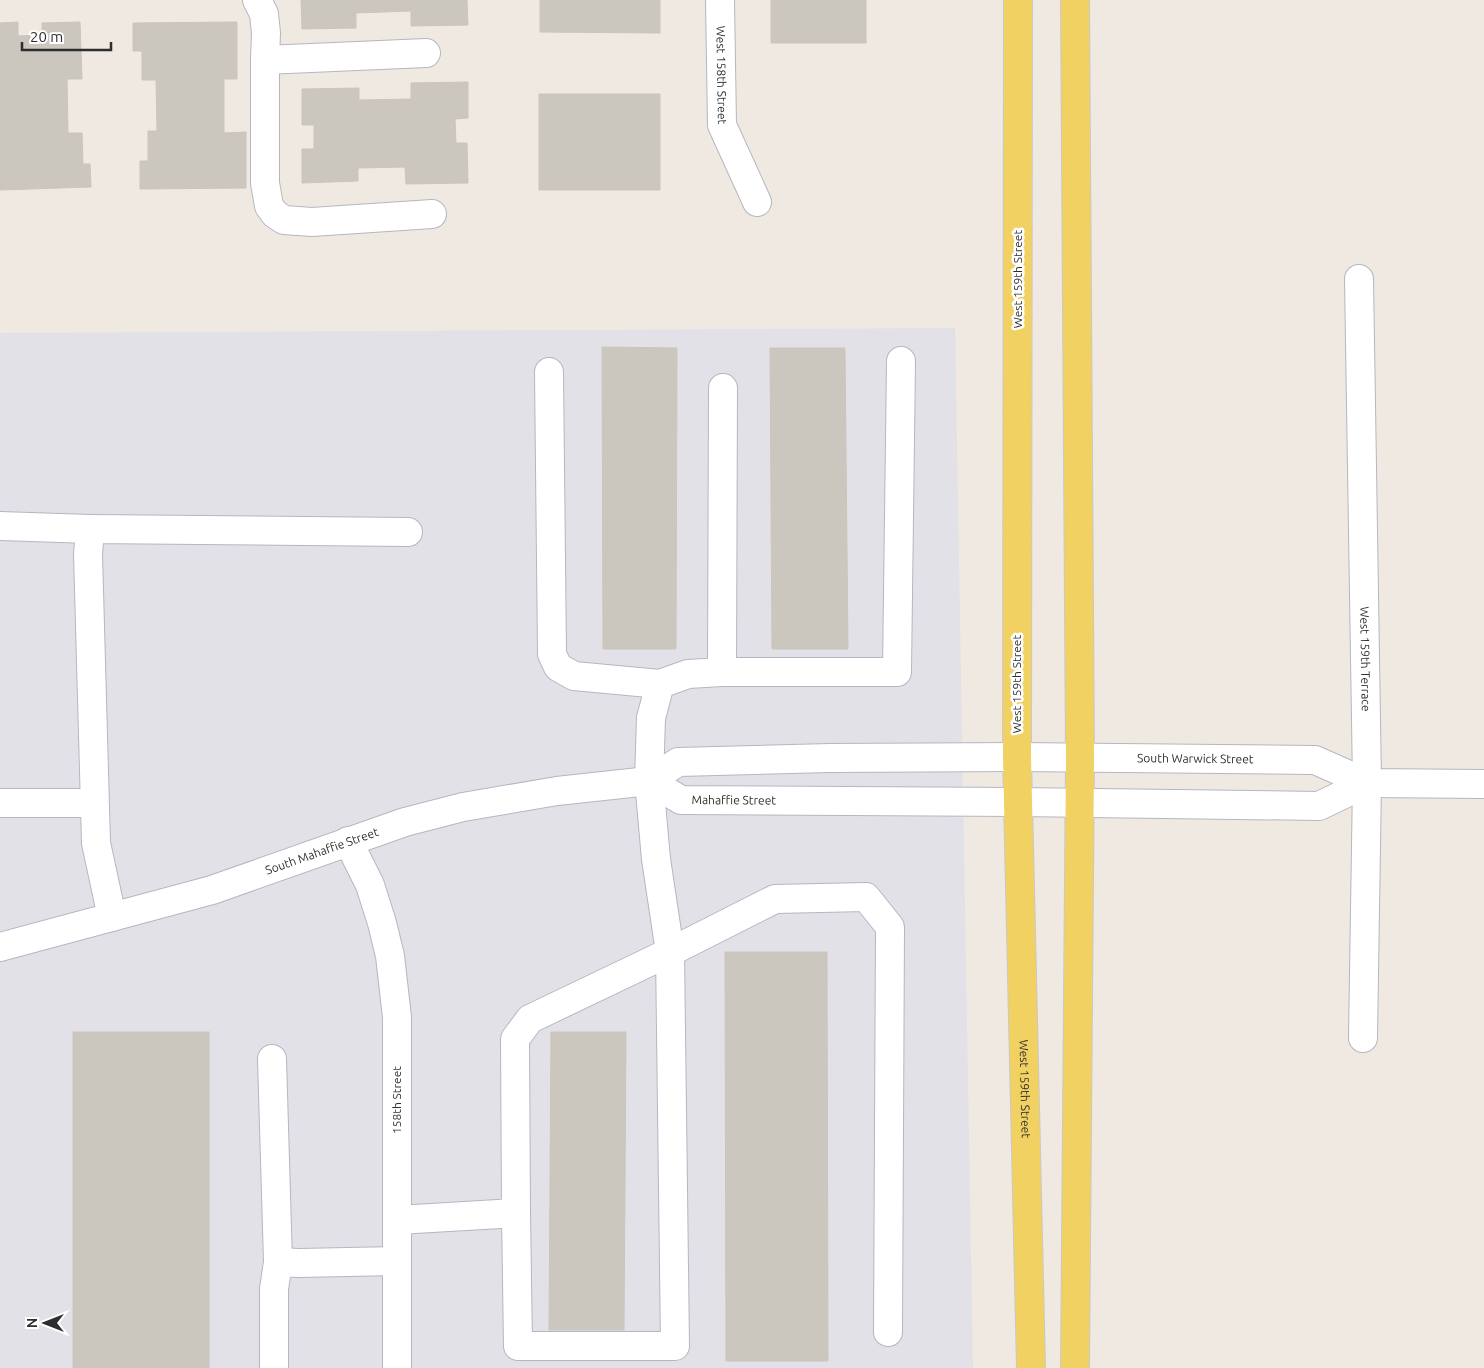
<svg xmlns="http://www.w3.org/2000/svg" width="1484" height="1368" font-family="Ubuntu,sans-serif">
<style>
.industrial{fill:#e3e1e8}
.building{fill:#cbc7bf;stroke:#cbc5ba}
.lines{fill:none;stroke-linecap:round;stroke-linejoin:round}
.minor-casing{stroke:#b4b7c1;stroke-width:30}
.major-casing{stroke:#c9c9c9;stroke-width:30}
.minor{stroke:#fff;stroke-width:28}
.major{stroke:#f2d163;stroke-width:28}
.labels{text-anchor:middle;stroke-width:5;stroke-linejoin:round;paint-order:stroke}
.street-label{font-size:12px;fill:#2e2e2e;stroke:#fff}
</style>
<rect width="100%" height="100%" fill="#efe9e1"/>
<path class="industrial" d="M 955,328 L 973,1368 L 0,1368 L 0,333 Z"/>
<g class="building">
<path d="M 301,0 L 467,0 L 468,25 L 411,26 L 411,11 L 356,13 L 356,28 L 302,29 Z"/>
<path d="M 540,0 L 660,0 L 660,33 L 540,32 Z"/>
<rect x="771" y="0" width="95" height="43"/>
<path d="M 18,22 L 18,36 L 42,35 L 42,23 L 80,22 L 82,79 L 67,79 L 68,133 L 82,133 L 83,164 L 90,164 L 91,187 L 0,190 L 0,23 Z"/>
<path d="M 237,22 L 237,79 L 224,79 L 224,133 L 246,132 L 246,188 L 140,189 L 140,161 L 148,161 L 148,131 L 157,131 L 156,80 L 142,80 L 142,51 L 133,51 L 133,23 Z"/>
<path d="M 468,82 L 468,118 L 455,119 L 456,143 L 467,143 L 468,183 L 406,184 L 405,167 L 358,168 L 358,181 L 302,183 L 302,149 L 314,149 L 314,125 L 302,125 L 302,89 L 359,88 L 359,100 L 411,99 L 411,83 Z"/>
<rect x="539" y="94" width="121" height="96"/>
<path d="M 602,347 L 677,348 L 676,649 L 603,649 Z"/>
<path d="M 770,348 L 845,348 L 848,649 L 772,649 Z"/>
<path d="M 725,952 L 827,952 L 828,1361 L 726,1361 Z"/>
<rect x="73" y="1032" width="136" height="336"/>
<path d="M 551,1032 L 626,1032 L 624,1330 L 549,1330 Z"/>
</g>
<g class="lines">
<g class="minor-casing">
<g id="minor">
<path d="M 257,0 L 264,14 L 266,33 L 265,60 L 265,183 L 269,206 L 275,214 L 284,220 L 312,222 L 432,214"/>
<path id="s1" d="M 720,0 L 722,125 L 757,202"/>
<path d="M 265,60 L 426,53"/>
<path id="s2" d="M 1359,279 L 1367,783 L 1363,1038"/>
<path d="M 549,372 L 552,654 L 558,667 L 574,676 L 660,684"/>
<path d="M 0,526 L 90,529"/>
<path d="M 722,672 L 723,388"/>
<path id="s3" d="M 649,781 L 681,800 L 1018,802 L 1319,806 L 1367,783"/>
<path d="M 0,803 L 94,803"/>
<path d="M 348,841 L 370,885 L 382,923 L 390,956 L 397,1017 L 397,1368"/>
<path d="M 112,917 L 96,843 L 88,554 L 90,529 L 408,532"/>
<path id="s4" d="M 0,947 L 212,890 L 405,822 L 463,807 L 557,791 L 649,781 L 678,762 L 830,758 L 1017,757 L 1315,760 L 1367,783 L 1484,784"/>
<path d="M 272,1059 L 278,1262"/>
<path d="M 516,1213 L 518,1346 L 675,1346 L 670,952 L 656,859 L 649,781 L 651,718 L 660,684 L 688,674 L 722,672 L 897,672 L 901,361"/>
<path d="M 397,1220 L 516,1213 L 515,1039 L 530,1019 L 670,952 L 775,899 L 866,897 L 890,927 L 888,1332"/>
<path d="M 274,1368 L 274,1289 L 278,1262 L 299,1263 L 397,1261"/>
</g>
</g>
<g class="major-casing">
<g id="major">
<path id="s5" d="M 1018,0 L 1017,757 L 1031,1368"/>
<path d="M 1075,1368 L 1080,758 L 1075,0"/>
</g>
</g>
<use href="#minor" class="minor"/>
<use href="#major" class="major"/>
</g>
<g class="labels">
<g class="street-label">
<text dy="4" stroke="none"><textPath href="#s1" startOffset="75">West 158th Street</textPath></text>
<text transform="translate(1018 279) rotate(-90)" y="4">West 159th Street</text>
<text dy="4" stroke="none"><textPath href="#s2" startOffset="380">West 159th Terrace</textPath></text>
<text transform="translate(1017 684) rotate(-90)" y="4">West 159th Street</text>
<text dy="4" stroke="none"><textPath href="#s4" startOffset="1224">South Warwick Street</textPath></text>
<text dy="4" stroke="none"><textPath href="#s3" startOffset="90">Mahaffie Street</textPath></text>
<text dy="4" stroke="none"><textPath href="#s4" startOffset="336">South Mahaffie Street</textPath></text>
<text dy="4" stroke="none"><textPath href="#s5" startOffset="1089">West 159th Street</textPath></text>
<text transform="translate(397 1100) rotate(-90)" y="4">158th Street</text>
</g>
</g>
<g transform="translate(45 1323) rotate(270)" stroke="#ffffff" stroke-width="4" paint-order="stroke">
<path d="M0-4L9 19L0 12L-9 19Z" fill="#2e2e2e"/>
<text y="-8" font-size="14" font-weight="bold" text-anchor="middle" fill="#2e2e2e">N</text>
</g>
<path d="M22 42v8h89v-8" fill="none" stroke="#2e2e2e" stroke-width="2.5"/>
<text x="30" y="42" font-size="15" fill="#2e2e2e" stroke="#ffffff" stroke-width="4" paint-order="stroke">20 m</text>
</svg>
